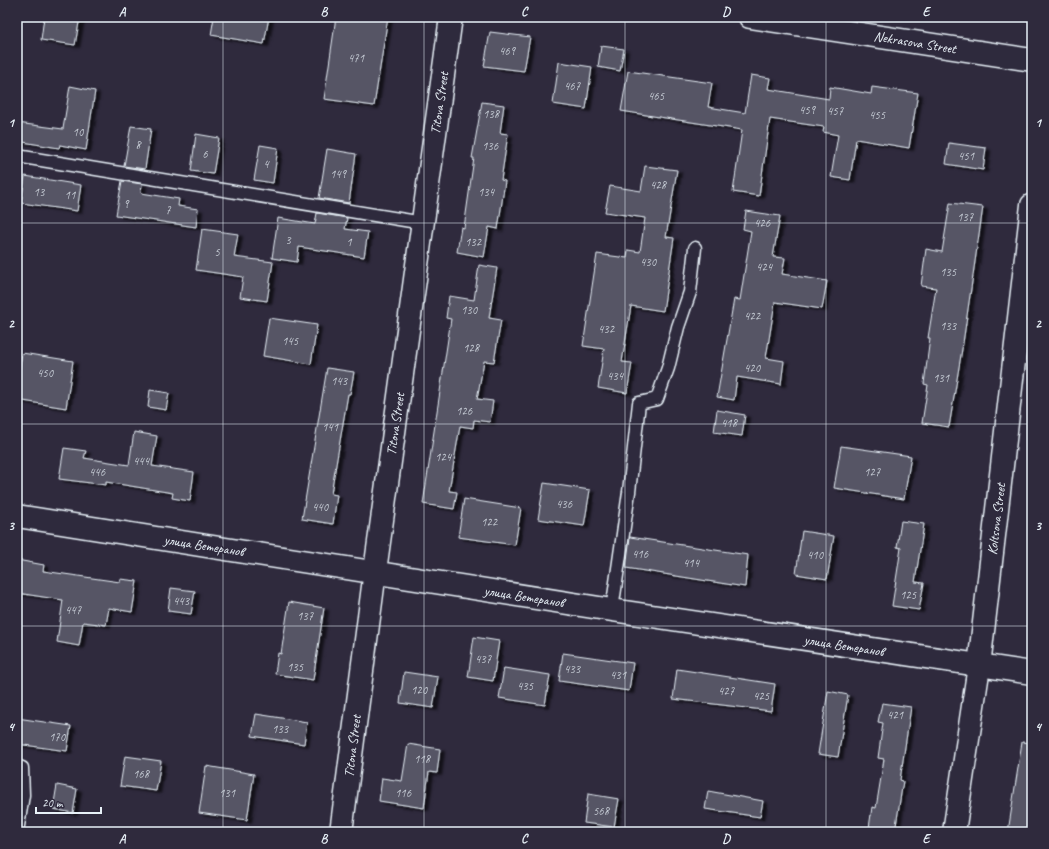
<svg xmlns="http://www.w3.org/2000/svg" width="1049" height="849" font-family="Caveat,sans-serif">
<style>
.building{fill:#575565;stroke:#e8f1f8;filter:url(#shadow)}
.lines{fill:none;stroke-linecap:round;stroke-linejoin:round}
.lane-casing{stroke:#e8f1f8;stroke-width:15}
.street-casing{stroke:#e8f1f8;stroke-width:25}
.lane{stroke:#2f2a3d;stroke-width:12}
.street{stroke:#2f2a3d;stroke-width:22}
.grid{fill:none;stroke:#e8f1f8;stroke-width:1;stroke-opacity:0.55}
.labels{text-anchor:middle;stroke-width:3;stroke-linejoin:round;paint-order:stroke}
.number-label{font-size:12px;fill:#c4cad3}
.street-label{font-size:14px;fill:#e8f1f8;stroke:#2f2a3d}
.neatline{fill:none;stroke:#e8f1f8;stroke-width:1.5}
.grid-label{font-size:13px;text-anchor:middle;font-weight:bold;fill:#e8f1f8}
</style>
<defs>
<filter id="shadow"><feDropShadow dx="4.5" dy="2.5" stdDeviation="1" flood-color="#0009"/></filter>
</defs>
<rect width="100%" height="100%" fill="#2f2a3d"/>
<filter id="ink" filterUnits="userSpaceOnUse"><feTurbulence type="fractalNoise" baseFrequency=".025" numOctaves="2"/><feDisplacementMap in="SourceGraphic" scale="8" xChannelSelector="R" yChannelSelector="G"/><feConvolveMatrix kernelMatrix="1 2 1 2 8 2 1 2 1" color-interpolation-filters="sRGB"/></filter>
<g filter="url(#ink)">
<g class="building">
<path d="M 44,17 L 80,17 L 75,45 L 41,40 Z"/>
<path d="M 214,17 L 269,17 L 264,44 L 211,35 Z"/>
<path d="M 336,17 L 388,17 L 374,106 L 324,99 Z"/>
<path d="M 490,32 L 530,37 L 524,71 L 484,66 Z"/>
<path d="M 601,46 L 624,49 L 620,71 L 598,67 Z"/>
<path d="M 559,62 L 592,67 L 586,109 L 553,104 Z"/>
<path d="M 628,71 L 712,83 L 708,107 L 745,113 L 751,75 L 770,78 L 768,89 L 829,99 L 830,87 L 871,94 L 872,87 L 918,93 L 909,148 L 856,139 L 850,180 L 831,177 L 838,135 L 823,132 L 824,127 L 770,119 L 759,196 L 733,192 L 742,130 L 621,111 Z"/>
<path d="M 70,86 L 95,91 L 86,150 L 60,145 L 59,148 L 17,141 L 17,123 L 63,129 Z"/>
<path d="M 482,102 L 504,105 L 500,133 L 508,134 L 501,180 L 505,181 L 498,229 L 489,227 L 484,257 L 457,252 L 461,227 L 464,228 L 474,158 L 472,158 Z"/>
<path d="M 131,126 L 151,129 L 145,169 L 124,166 Z"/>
<path d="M 196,134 L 219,138 L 213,174 L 191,171 Z"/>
<path d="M 949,143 L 986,148 L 983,170 L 946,164 Z"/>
<path d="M 260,145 L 278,148 L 273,183 L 254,180 Z"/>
<path d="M 327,149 L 356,154 L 349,203 L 319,198 Z"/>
<path d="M 645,166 L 677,170 L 666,237 L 674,238 L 663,311 L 631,306 L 622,362 L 632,363 L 627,393 L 598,388 L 604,349 L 583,346 L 597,254 L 627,258 L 628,250 L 640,252 L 645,218 L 605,212 L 610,186 L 641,191 Z"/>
<path d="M 25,176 L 81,185 L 77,211 L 21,203 Z"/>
<path d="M 122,181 L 142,184 L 141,193 L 179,199 L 178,206 L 198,209 L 196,227 L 116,215 Z"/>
<path d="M 950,203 L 983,207 L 963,343 L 949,427 L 922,423 L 928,385 L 924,384 L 930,338 L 928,338 L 936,288 L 921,286 L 926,249 L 942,252 Z"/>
<path d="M 746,211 L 780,216 L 773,257 L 785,258 L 782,274 L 827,281 L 822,309 L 775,302 L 766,358 L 784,361 L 781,384 L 737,377 L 734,400 L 717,397 L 734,299 L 740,300 L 751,231 L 743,229 Z"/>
<path d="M 317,213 L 347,218 L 345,229 L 368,232 L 364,257 L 299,247 L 297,262 L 272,258 L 278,218 L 315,224 Z"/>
<path d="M 202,229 L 238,234 L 234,257 L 273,262 L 267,301 L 240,297 L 243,277 L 196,270 Z"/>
<path d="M 479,265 L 497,268 L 489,318 L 501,320 L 494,362 L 484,361 L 477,399 L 493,401 L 490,422 L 474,420 L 473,428 L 460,426 L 449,491 L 457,492 L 454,509 L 423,504 L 451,319 L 446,318 L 449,296 L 474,300 Z"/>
<path d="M 269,318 L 317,325 L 311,364 L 263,356 Z"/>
<path d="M 22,353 L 73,361 L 66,408 L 17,400 L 17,386 Z"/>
<path d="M 327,368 L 354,372 L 350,394 L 348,394 L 331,494 L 337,495 L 333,524 L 302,519 Z"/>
<path d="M 150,390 L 169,393 L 166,410 L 148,407 Z"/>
<path d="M 717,410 L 745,415 L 742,436 L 714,432 Z"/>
<path d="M 134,432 L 157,436 L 152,466 L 194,472 L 190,501 L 172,498 L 173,493 L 106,482 L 106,485 L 59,479 L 64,448 L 86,451 L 84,458 L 129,465 Z"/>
<path d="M 841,446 L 911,456 L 904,499 L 834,488 Z"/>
<path d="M 544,483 L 590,490 L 584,526 L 538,519 Z"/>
<path d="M 464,499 L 521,508 L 515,545 L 458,537 Z"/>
<path d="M 901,521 L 924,524 L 915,582 L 924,583 L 919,610 L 892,606 L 901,548 L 897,547 Z"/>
<path d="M 802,531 L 834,536 L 827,579 L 796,574 Z"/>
<path d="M 630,537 L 748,555 L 745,587 L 626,568 Z"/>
<path d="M 17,560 L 44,565 L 43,571 L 120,582 L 120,579 L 137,581 L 132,612 L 109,608 L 106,625 L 83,622 L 79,646 L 57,642 L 63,600 L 17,593 Z"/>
<path d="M 171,588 L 195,591 L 191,614 L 168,611 Z"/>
<path d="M 289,602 L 324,608 L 313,680 L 275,674 L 278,653 L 281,654 Z"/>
<path d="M 474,637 L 499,641 L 493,681 L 468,677 Z"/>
<path d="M 563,653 L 633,663 L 629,691 L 559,681 Z"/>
<path d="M 504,668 L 550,675 L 545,705 L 499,698 Z"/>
<path d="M 677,669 L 775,684 L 771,711 L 673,699 Z"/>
<path d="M 404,672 L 438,677 L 433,708 L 400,703 Z"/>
<path d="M 828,691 L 848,695 L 838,757 L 818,754 Z"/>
<path d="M 882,703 L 911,707 L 900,780 L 903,781 L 895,832 L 869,828 L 872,807 L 876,808 L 884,759 L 878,758 L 883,723 L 878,722 Z"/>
<path d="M 256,714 L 307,722 L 304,744 L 252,736 Z"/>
<path d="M 17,718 L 71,726 L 67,751 L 17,744 Z"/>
<path d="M 1022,742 L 1032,743 L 1032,808 L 1028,832 L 1008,832 Z"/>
<path d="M 408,744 L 440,749 L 437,773 L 429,772 L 424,808 L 379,801 L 382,778 L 402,781 Z"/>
<path d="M 125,756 L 161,761 L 156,791 L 120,786 Z"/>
<path d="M 206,766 L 254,774 L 247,820 L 199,813 Z"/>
<path d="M 57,785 L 77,789 L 73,813 L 53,809 Z"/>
<path d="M 708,791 L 763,801 L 760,817 L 705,809 Z"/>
<path d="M 588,794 L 619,799 L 614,827 L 584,823 Z"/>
</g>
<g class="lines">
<g class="lane-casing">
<g id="lane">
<path d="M 17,156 L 423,223"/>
<path d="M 612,610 L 629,492 L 639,403 L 657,399 L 668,368 L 678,327 L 690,292 L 695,248"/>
<path d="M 17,766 L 22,768 L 23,795 L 17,832"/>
</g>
</g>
<g class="street-casing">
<g id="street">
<path d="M 750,17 L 1032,60"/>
<path d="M 17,516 L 612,610 L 1032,673"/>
<path d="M 341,832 L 375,571 L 451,17"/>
<path d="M 954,832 L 979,666 L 1032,205"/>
</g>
</g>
<use href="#lane" class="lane"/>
<use href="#street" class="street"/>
</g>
</g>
<path class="grid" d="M 223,17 L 223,832M 424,17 L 424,832M 625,17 L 625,832M 826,17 L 826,832M 17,223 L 1032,223M 17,424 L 1032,424M 17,626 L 1032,626"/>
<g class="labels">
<g class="number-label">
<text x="507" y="55">469</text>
<text x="356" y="62">471</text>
<text x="572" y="90">467</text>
<text x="656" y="100">465</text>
<text x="807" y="114">459</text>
<text x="835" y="115">457</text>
<text x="491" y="118">138</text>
<text x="877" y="119">455</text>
<text x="78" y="136">10</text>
<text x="138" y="149">8</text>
<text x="490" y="150">136</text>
<text x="205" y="158">6</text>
<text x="966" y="160">451</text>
<text x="266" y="168">4</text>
<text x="338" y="178">149</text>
<text x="658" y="189">428</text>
<text x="39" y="196">13</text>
<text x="486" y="196">134</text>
<text x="70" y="199">11</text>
<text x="126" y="208">9</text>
<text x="168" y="214">7</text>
<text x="965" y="221">137</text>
<text x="762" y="227">426</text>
<text x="288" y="244">3</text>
<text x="349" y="246">1</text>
<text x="473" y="246">132</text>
<text x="217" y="256">5</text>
<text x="648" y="266">430</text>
<text x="764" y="271">424</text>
<text x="948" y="276">135</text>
<text x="469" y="314">130</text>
<text x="752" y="320">422</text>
<text x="948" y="330">133</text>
<text x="606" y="333">432</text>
<text x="290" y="345">145</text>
<text x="471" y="352">128</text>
<text x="752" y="372">420</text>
<text x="45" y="377">450</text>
<text x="615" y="380">434</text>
<text x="941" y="382">131</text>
<text x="339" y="385">143</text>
<text x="464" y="415">126</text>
<text x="729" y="427">418</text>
<text x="330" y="431">141</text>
<text x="443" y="461">124</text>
<text x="141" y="465">444</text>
<text x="97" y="476">446</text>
<text x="872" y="476">127</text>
<text x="564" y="508">436</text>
<text x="320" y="511">440</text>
<text x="489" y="526">122</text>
<text x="640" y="558">416</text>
<text x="815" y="559">410</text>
<text x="691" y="567">414</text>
<text x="908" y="599">125</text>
<text x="181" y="605">443</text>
<text x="73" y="614">447</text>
<text x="305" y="620">137</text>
<text x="483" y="663">437</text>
<text x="295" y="671">135</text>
<text x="572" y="673">433</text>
<text x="618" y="679">431</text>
<text x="525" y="690">435</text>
<text x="419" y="694">120</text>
<text x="726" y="695">427</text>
<text x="761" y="700">425</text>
<text x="895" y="719">421</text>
<text x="280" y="733">133</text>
<text x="57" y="741">170</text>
<text x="422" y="763">118</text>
<text x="141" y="778">168</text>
<text x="227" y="797">131</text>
<text x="403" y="797">116</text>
<text x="601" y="815">568</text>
</g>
<g class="street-label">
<text transform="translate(915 42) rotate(9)" y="5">Nekrasova Street</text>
<text transform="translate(439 103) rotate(-82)" y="5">Titova Street</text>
<text transform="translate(395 424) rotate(-82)" y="5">Titova Street</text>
<text transform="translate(996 519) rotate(-83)" y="5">Koltsova Street</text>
<text transform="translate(204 545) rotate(9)" y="5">улица Ветеранов</text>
<text transform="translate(524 596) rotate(9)" y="5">улица Ветеранов</text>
<text transform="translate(844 645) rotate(9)" y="5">улица Ветеранов</text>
<text transform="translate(352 746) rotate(-83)" y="5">Titova Street</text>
</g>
</g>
<rect width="1049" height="849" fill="none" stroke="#2f2a3d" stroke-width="44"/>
<path d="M36 807v6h65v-6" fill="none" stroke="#e8f1f8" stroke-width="2"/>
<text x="42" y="807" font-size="12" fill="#e8f1f8" stroke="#2f2a3d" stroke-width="3" paint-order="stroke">20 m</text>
<rect x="22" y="22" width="1005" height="805" class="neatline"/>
<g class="grid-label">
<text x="122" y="16">A</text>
<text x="324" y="16">B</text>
<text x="524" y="16">C</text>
<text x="726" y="16">D</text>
<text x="926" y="16">E</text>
<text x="11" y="127">1</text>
<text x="1038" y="127">1</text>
<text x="11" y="328">2</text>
<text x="1038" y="328">2</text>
<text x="11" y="530">3</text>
<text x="1038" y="530">3</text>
<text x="11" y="731">4</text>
<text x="1038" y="731">4</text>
<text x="122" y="843">A</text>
<text x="324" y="843">B</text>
<text x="524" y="843">C</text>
<text x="726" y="843">D</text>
<text x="926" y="843">E</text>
</g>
</svg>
